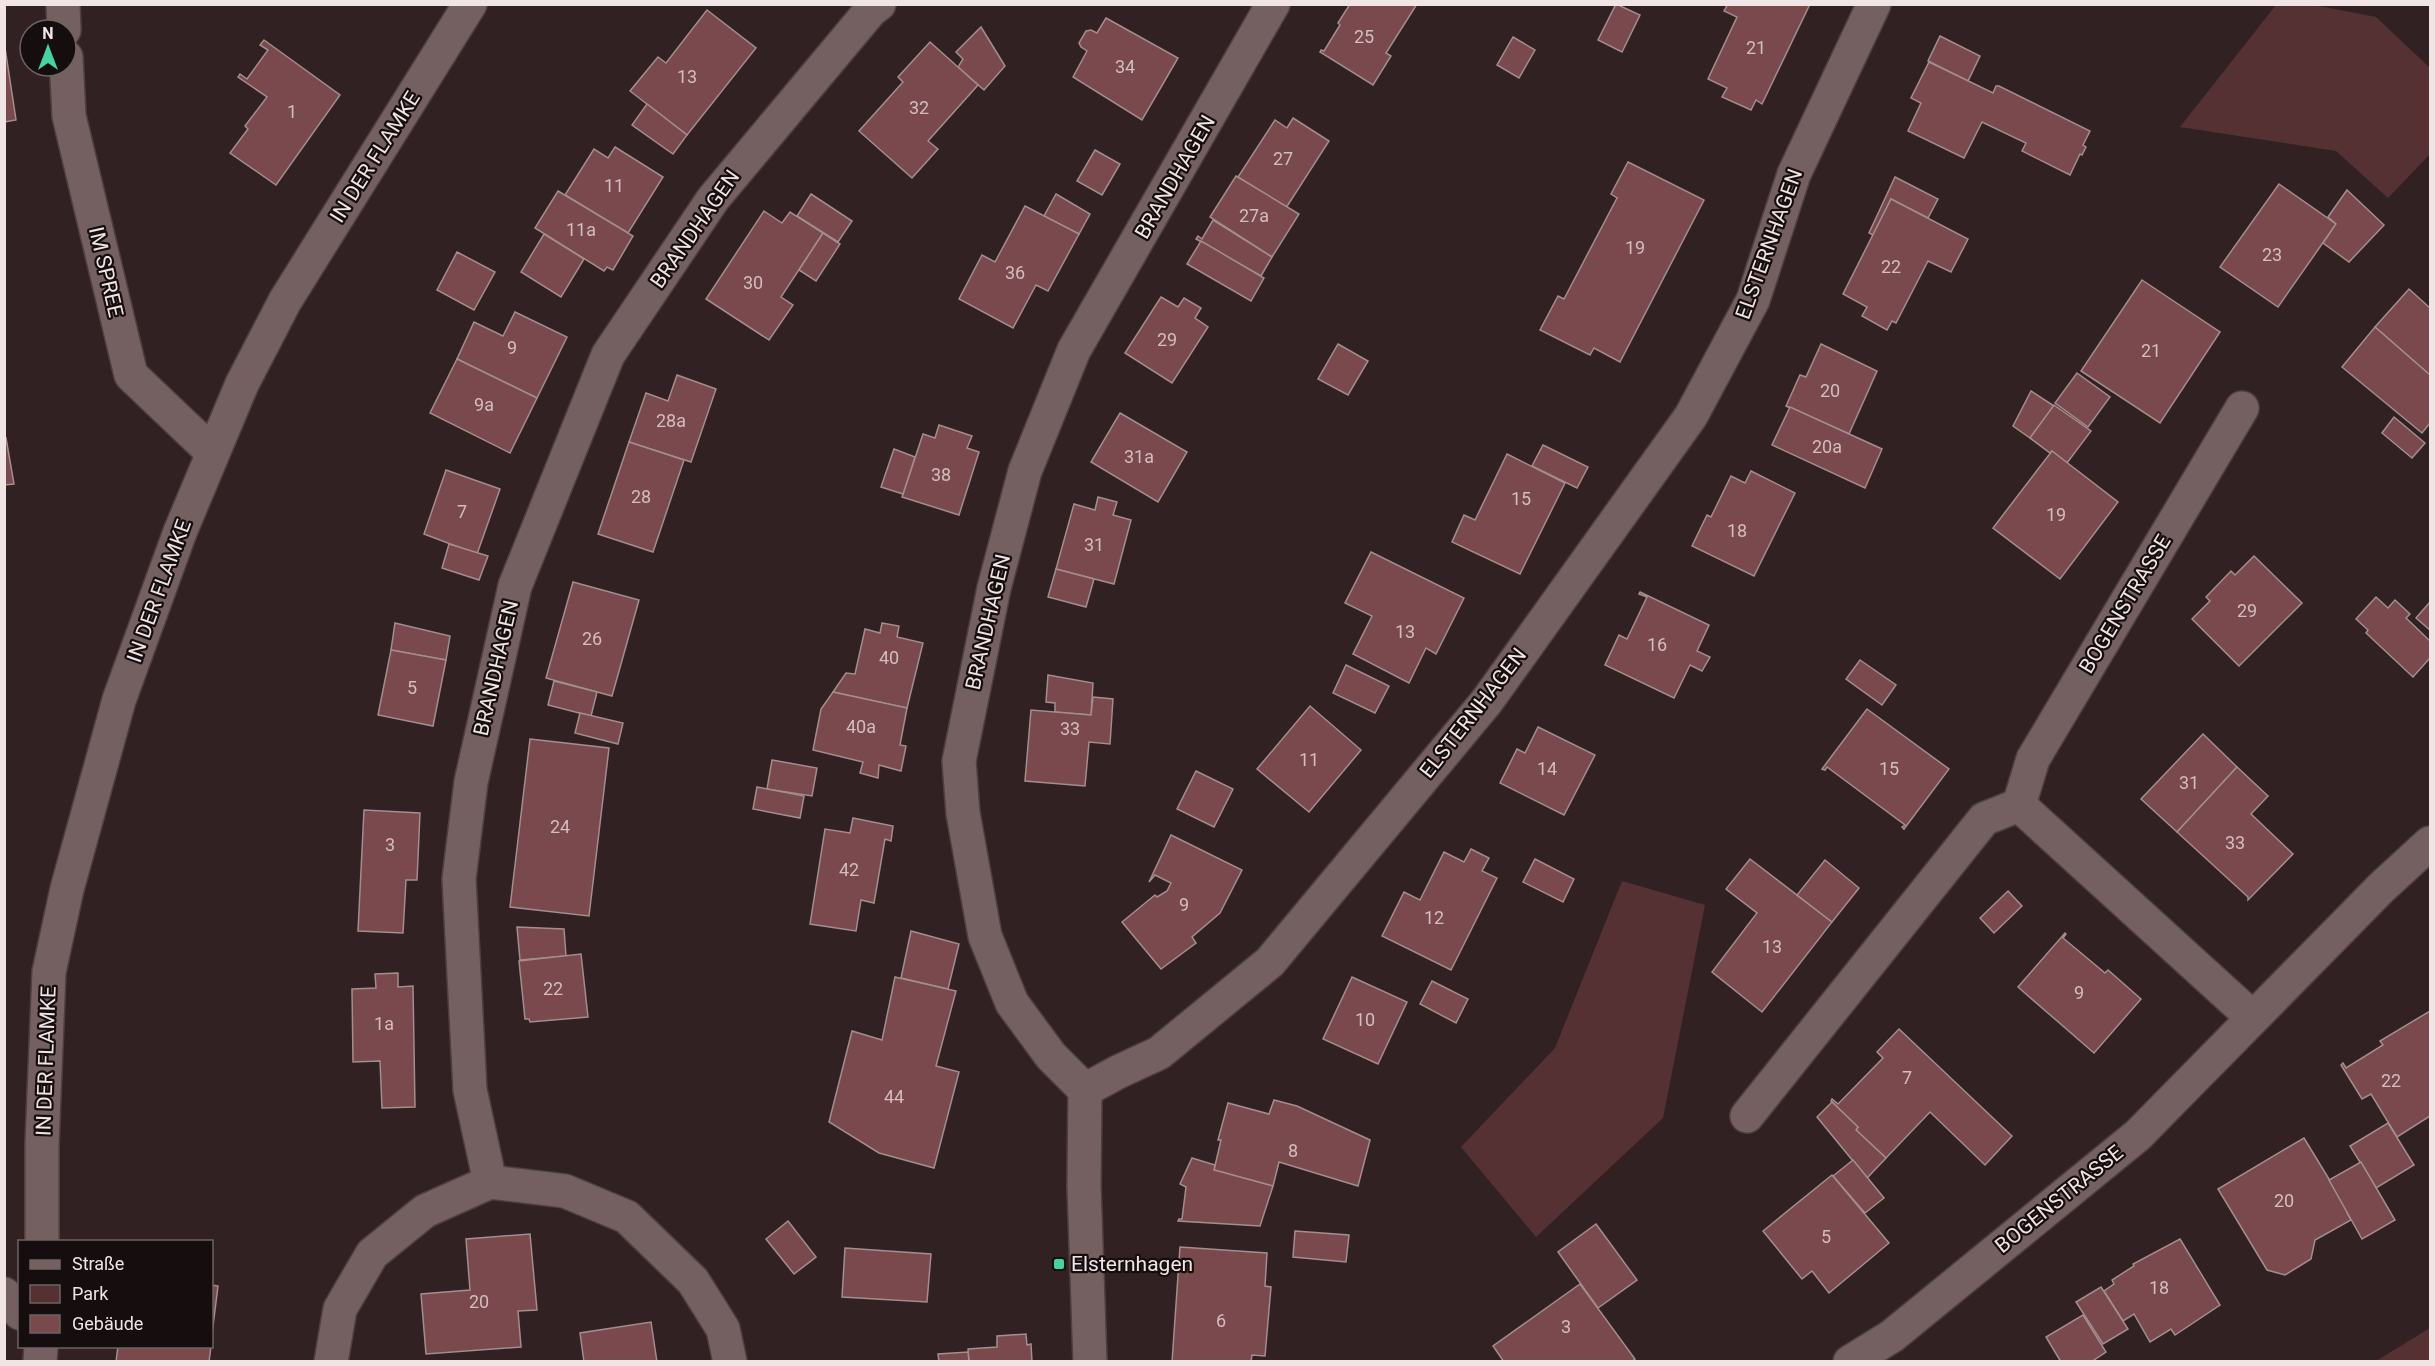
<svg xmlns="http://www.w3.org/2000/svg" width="2435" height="1366" font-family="Roboto,sans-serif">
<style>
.green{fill:#553134}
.building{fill:#79494d;stroke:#a38d8e;stroke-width:1.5}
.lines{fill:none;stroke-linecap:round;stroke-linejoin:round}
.street-casing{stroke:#4e3f40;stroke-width:36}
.secondary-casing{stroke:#4e3f40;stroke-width:36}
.street{stroke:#756061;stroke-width:33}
.secondary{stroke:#756061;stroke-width:33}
.poi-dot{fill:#44d49f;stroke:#150d0e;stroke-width:2}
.labels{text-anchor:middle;stroke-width:4.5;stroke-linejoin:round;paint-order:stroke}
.number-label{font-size:18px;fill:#d3bdbf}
.street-label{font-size:21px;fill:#f1e4e5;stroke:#150d0e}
.poi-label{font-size:21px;fill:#f1e4e5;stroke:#150d0e;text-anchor:start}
</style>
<rect width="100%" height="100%" fill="#322123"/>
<g class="green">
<path d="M 2276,5 L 2314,5 L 2376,17 L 2430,68 L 2430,154 L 2388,198 L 2336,151 L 2180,127 Z"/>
<path d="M 1622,881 L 1705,905 L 1663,1118 L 1536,1237 L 1461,1147 L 1555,1048 Z"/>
<path d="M 2430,1328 L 2430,1361 L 2376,1361 Z"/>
</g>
<g class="building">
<path d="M 1350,4 L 1417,4 L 1386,53 L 1391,56 L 1373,85 L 1320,52 L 1321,50 L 1324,51 L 1340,25 L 1338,23 Z"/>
<path d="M 1616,4 L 1640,15 L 1622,52 L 1598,40 Z"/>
<path d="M 1728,4 L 1810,4 L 1762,104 L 1756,100 L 1751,110 L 1722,97 L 1727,88 L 1708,79 L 1737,17 L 1724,11 Z"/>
<path d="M 707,10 L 756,48 L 687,135 L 630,91 L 658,57 L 666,63 Z"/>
<path d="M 1106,18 L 1178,58 L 1142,120 L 1073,77 L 1087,51 L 1081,47 L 1079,43 L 1086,31 L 1091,30 L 1097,33 Z"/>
<path d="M 981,27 L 1005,66 L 984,90 L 958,67 L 963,59 L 956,52 Z"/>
<path d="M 1940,36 L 1980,56 L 1968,81 L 1928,61 Z"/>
<path d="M 1513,37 L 1535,50 L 1519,78 L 1497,65 Z"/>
<path d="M 264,40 L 340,95 L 276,185 L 230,153 L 248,129 L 245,126 L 267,97 L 238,77 L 240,74 L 247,79 L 268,50 L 260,45 Z"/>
<path d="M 4,41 L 16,120 L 4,122 Z"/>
<path d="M 930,42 L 978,85 L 928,141 L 938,149 L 912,178 L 859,131 L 903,82 L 898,77 Z"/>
<path d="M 1929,62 L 1993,93 L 1996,86 L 1999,86 L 2090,131 L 2083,145 L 2086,147 L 2082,155 L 2080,154 L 2070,175 L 2022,151 L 2026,143 L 1982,122 L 1964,158 L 1908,131 L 1921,103 L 1911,98 Z"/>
<path d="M 647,104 L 687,135 L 673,154 L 632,125 Z"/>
<path d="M 1293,118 L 1329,141 L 1286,208 L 1238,177 L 1275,120 L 1287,128 Z"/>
<path d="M 615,147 L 663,177 L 628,233 L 565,195 L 594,149 L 608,158 Z"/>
<path d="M 1095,150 L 1120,164 L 1102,195 L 1077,181 Z"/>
<path d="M 1628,162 L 1704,200 L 1620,362 L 1594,348 L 1590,355 L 1540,330 L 1558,296 L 1564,299 L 1617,198 L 1611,194 Z"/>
<path d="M 1236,176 L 1299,214 L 1272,257 L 1210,217 Z"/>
<path d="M 1895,177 L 1938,199 L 1928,218 L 1891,199 L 1873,235 L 1869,233 Z"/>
<path d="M 2279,184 L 2336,224 L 2278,307 L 2220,267 Z"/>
<path d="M 2347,190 L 2384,225 L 2349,262 L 2323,243 L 2336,224 L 2328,217 Z"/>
<path d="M 558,191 L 633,236 L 613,270 L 607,267 L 604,271 L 535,228 Z"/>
<path d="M 811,194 L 852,221 L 838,242 L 797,216 Z"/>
<path d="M 1056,194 L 1090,214 L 1079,234 L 1044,216 Z"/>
<path d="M 1891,199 L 1968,239 L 1951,272 L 1928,261 L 1896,323 L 1892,321 L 1887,330 L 1862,316 L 1867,307 L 1843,294 Z"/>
<path d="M 1025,206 L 1079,234 L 1048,291 L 1036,285 L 1013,328 L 959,299 L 982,255 L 995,262 Z"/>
<path d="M 764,211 L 782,223 L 790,212 L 823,233 L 781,297 L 793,305 L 769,340 L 706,299 Z"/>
<path d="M 1213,220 L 1272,257 L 1261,276 L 1196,239 L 1198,236 L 1202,239 Z"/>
<path d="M 823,233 L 840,244 L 816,281 L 799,270 Z"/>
<path d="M 544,234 L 584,259 L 561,297 L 521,272 Z"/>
<path d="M 1201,241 L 1264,278 L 1251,301 L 1187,264 Z"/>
<path d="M 457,252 L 495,272 L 474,310 L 437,290 Z"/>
<path d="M 2142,280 L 2220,332 L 2160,423 L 2081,371 Z"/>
<path d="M 2409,289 L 2430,308 L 2430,375 L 2375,327 Z"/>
<path d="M 1161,297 L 1178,307 L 1184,298 L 1201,308 L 1195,318 L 1208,327 L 1172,383 L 1125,353 Z"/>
<path d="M 515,312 L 567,337 L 537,398 L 457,359 L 474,322 L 503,336 Z"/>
<path d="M 2375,327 L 2430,375 L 2430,423 L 2422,433 L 2342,367 Z"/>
<path d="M 1338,344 L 1368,361 L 1348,395 L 1318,379 Z"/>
<path d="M 1821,344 L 1877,371 L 1849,434 L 1786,406 L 1800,375 L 1806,377 Z"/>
<path d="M 457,359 L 537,398 L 510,453 L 430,413 Z"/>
<path d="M 2077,373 L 2110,397 L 2088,427 L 2055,403 Z"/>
<path d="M 677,375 L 716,389 L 691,462 L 629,442 L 646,393 L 668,401 Z"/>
<path d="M 2031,391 L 2054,406 L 2030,438 L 2013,426 Z"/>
<path d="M 2054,405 L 2091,431 L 2067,463 L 2052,451 L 2050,453 L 2030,438 Z"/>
<path d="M 1790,407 L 1882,449 L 1865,488 L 1772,445 Z"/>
<path d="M 1120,413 L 1187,452 L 1158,502 L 1091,462 Z"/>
<path d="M 2394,417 L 2425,443 L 2412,458 L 2382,433 Z"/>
<path d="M 939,425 L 972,436 L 967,448 L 979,452 L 959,515 L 902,497 L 923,434 L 935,438 Z"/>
<path d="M 6,438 L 14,484 L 4,485 L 4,439 Z"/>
<path d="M 629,442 L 684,460 L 653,552 L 598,534 Z"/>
<path d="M 1543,445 L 1588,467 L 1577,488 L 1532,466 Z"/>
<path d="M 894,449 L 915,457 L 903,494 L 881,487 Z"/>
<path d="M 2052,451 L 2118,502 L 2060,579 L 1993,528 Z"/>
<path d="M 1507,454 L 1565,483 L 1520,574 L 1452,542 L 1464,515 L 1475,520 Z"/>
<path d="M 446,470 L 500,489 L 477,554 L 424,534 Z"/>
<path d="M 1751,471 L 1795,493 L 1754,576 L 1692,546 L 1707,515 L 1711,517 L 1731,476 L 1745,483 Z"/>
<path d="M 1098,497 L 1117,502 L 1113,515 L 1131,520 L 1114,584 L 1056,569 L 1074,504 L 1095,510 Z"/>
<path d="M 449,544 L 488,556 L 479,580 L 442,568 Z"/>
<path d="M 1371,552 L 1464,598 L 1436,654 L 1426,648 L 1409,683 L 1353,654 L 1372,616 L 1345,603 Z"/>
<path d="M 2254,556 L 2302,603 L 2239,666 L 2192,619 L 2210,601 L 2206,597 L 2231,571 L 2235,575 Z"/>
<path d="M 1056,569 L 1094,579 L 1086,607 L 1048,597 Z"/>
<path d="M 573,582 L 639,600 L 612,696 L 546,678 Z"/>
<path d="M 1640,592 L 1709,625 L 1697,651 L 1710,657 L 1702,671 L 1690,665 L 1674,698 L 1605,665 L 1619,635 L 1627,639 L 1647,597 L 1639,594 Z"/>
<path d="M 2376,597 L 2388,608 L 2395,600 L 2410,614 L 2406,618 L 2430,641 L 2430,658 L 2413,677 L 2366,633 L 2368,630 L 2356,619 Z"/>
<path d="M 2430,602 L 2430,630 L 2416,618 Z"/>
<path d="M 395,623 L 450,636 L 446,660 L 391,650 Z"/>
<path d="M 882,623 L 899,626 L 897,637 L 923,643 L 907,708 L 833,692 L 846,673 L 855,674 L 865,629 L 880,633 Z"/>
<path d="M 391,650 L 446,660 L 433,726 L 378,715 Z"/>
<path d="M 1860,660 L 1896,685 L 1882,705 L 1846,679 Z"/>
<path d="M 1346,665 L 1389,686 L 1375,713 L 1333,693 Z"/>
<path d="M 1048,675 L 1093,683 L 1091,715 L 1055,712 L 1055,703 L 1046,702 Z"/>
<path d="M 554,681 L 597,692 L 591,716 L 548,705 Z"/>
<path d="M 833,692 L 907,708 L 900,745 L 906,746 L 901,771 L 879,765 L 878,778 L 860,773 L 863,762 L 813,750 L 821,709 Z"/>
<path d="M 1093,697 L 1113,699 L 1110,744 L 1089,742 L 1085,786 L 1025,781 L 1031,710 L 1091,715 Z"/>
<path d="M 1310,706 L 1361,750 L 1309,812 L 1257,769 Z"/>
<path d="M 1867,709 L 1949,769 L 1904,829 L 1902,827 L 1905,825 L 1827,767 L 1825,770 L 1822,769 Z"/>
<path d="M 580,713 L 623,723 L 618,744 L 575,733 Z"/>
<path d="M 1538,727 L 1595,755 L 1564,815 L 1500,783 L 1517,749 L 1525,753 Z"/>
<path d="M 2203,734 L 2237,767 L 2177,832 L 2141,799 Z"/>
<path d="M 530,739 L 609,748 L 589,916 L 510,907 Z"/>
<path d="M 772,760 L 817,768 L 812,796 L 767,789 Z"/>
<path d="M 2237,767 L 2268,796 L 2251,814 L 2293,854 L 2248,900 L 2248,897 L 2177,832 Z"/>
<path d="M 1196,771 L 1233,789 L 1214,827 L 1177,809 Z"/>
<path d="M 757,787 L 804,796 L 800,818 L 753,809 Z"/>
<path d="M 364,810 L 420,813 L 417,880 L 406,880 L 403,933 L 358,931 Z"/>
<path d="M 853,818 L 893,826 L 891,841 L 885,839 L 874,903 L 861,900 L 856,931 L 810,924 L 825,829 L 850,833 Z"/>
<path d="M 1171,835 L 1242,870 L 1220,913 L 1192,937 L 1196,943 L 1161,969 L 1122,922 L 1155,895 L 1157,897 L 1167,891 L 1171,883 L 1155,875 L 1149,882 Z"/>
<path d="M 1471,849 L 1489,858 L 1482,871 L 1497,878 L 1451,970 L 1382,936 L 1404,892 L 1420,900 L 1444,852 L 1464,862 Z"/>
<path d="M 1535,859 L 1574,879 L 1563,902 L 1523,882 Z"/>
<path d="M 1750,859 L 1832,922 L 1762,1012 L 1712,972 L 1757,913 L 1726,889 Z"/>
<path d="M 1825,860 L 1859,888 L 1832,922 L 1797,895 Z"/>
<path d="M 2008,891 L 2022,906 L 1994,933 L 1980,918 Z"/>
<path d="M 517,927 L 564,929 L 566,956 L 520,960 Z"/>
<path d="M 911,931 L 959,944 L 948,989 L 901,978 Z"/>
<path d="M 2065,933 L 2066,934 L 2063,938 L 2105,973 L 2108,970 L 2141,999 L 2094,1053 L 2018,987 Z"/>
<path d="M 581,954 L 588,1017 L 530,1022 L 529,1019 L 525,1019 L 519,961 Z"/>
<path d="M 398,973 L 398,987 L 413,986 L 415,1107 L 382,1108 L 380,1061 L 353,1062 L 352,989 L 376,988 L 375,974 Z"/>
<path d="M 895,977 L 956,991 L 936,1066 L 959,1072 L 934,1168 L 879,1153 L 829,1122 L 852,1031 L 882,1040 Z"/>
<path d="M 1352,977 L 1407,1002 L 1378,1064 L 1323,1039 Z"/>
<path d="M 1432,981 L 1468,999 L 1456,1023 L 1420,1004 Z"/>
<path d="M 2430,1011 L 2430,1116 L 2397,1137 L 2371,1094 L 2362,1099 L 2341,1065 L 2343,1063 L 2346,1068 L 2383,1045 L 2380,1041 Z"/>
<path d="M 1899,1029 L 2012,1136 L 1985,1165 L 1930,1112 L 1886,1158 L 1856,1130 L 1858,1127 L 1831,1101 L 1832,1099 L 1838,1104 L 1883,1058 L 1877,1052 Z"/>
<path d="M 1274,1100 L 1297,1106 L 1370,1140 L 1358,1186 L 1279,1162 L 1273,1186 L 1214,1170 L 1221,1140 L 1218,1140 L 1228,1103 L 1269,1114 Z"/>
<path d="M 1832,1102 L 1858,1127 L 1856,1130 L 1886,1158 L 1867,1178 L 1817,1117 Z"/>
<path d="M 2388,1123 L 2414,1165 L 2376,1188 L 2350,1146 Z"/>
<path d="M 2304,1138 L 2349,1212 L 2347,1213 L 2351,1220 L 2315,1240 L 2311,1259 L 2285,1275 L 2267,1270 L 2218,1189 Z"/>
<path d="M 1192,1158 L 1215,1165 L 1214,1170 L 1273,1186 L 1260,1226 L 1178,1221 L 1179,1219 L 1182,1219 L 1186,1187 L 1180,1184 Z"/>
<path d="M 1853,1160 L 1884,1198 L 1865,1213 L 1833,1176 Z"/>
<path d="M 2361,1162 L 2395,1220 L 2362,1239 L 2329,1180 Z"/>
<path d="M 1832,1175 L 1889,1243 L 1829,1293 L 1812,1271 L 1802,1279 L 1763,1231 Z"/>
<path d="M 788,1221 L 816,1257 L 794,1274 L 766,1239 Z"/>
<path d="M 1596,1224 L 1637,1280 L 1598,1308 L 1558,1252 Z"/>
<path d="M 1295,1231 L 1349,1235 L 1346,1262 L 1293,1257 Z"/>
<path d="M 530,1234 L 537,1310 L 518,1311 L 521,1347 L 426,1354 L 421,1294 L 470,1290 L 466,1239 Z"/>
<path d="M 2180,1239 L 2220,1305 L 2175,1335 L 2171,1329 L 2150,1342 L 2134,1314 L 2123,1321 L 2104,1291 L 2114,1284 L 2112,1280 L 2134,1266 L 2133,1264 Z"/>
<path d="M 1180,1247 L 1267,1253 L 1265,1286 L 1271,1287 L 1265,1356 L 1252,1355 L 1251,1362 L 1172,1362 Z"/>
<path d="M 845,1248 L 931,1254 L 927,1302 L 842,1297 Z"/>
<path d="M 1580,1284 L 1635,1359 L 1631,1362 L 1504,1362 L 1493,1346 Z"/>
<path d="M 212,1285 L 218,1286 L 212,1334 Z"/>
<path d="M 2101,1287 L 2128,1329 L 2103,1344 L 2076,1302 Z"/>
<path d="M 2083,1315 L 2106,1352 L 2091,1362 L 2061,1362 L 2046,1337 Z"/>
<path d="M 651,1322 L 657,1362 L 584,1362 L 580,1333 Z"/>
<path d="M 1026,1334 L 1027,1345 L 1031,1344 L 1032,1362 L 969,1362 L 968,1349 L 997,1347 L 997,1336 Z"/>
<path d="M 118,1346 L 211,1346 L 209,1362 L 116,1362 Z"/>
<path d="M 968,1352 L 969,1362 L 939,1362 L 938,1354 Z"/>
</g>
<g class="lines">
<g class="street-casing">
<g id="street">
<path d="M 63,4 L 64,30"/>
<path d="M 66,57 L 69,116 L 131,375 L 212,452"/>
<path d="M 2019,805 L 2033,759 L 2242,408"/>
<path d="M 2019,805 L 2253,1018"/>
<path d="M 1085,1090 L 1051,1056 L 1012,1003 L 985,936 L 963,813 L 959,761 L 994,588 L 1025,471 L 1074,350 L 1273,4"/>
<path d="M 1747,1116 L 1984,819 L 2019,805"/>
<path d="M 490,1182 L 470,1090 L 459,879 L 471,782 L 515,586 L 608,355 L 713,199 L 871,10 L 879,4"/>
<path d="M 490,1182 L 565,1191 L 627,1217 L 693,1281 L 723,1329 L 730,1362"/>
<path d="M 4,1294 L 20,1313"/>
<path d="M 331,1362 L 340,1309 L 372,1254 L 425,1211 L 490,1182"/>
<path d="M 1090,1362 L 1084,1186 L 1085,1090 L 1118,1072 L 1159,1053 L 1270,962 L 1487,701 L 1691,416 L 1753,300 L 1794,174 L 1874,4"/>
<path d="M 1850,1362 L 1892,1336 L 2138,1135 L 2381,888 L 2430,843"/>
</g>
</g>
<g class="secondary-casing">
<g id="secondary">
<path d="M 42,1242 L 42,1144 L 49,972 L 67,889 L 119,700 L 180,532 L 242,384 L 285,301 L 470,4"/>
<path d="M 40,1362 L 41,1346"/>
</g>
</g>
<use href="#street" class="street"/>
<use href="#secondary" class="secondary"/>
</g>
<rect class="poi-dot" x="1053" y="1258" width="12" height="12" rx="3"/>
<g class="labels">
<g class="number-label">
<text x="1364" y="43">25</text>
<text x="1756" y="54">21</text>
<text x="1125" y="73">34</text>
<text x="687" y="83">13</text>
<text x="919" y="114">32</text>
<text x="292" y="118">1</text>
<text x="1283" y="165">27</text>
<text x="614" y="192">11</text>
<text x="1254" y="222">27a</text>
<text x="581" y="236">11a</text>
<text x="1635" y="254">19</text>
<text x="2272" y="261">23</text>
<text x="1891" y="273">22</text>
<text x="1015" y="279">36</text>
<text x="753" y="289">30</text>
<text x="1167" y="346">29</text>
<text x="512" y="354">9</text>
<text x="2151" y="357">21</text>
<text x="1830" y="397">20</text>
<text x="484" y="411">9a</text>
<text x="671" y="427">28a</text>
<text x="1827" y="453">20a</text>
<text x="1139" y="463">31a</text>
<text x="941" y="481">38</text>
<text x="641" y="503">28</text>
<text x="1521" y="505">15</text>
<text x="462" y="518">7</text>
<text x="2056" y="521">19</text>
<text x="1737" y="537">18</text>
<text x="1094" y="551">31</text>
<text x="2247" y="617">29</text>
<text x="1405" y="638">13</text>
<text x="592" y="645">26</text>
<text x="1657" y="651">16</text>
<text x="889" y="664">40</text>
<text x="412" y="694">5</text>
<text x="861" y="733">40a</text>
<text x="1070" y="735">33</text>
<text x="1309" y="766">11</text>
<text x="1547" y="775">14</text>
<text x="1889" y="775">15</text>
<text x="2189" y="789">31</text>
<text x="560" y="833">24</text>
<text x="2235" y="849">33</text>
<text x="390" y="851">3</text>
<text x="849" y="876">42</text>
<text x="1184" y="911">9</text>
<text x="1434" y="924">12</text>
<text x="1772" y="953">13</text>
<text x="553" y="995">22</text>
<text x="2079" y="999">9</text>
<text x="1365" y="1026">10</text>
<text x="384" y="1030">1a</text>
<text x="1907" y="1084">7</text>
<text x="2391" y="1087">22</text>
<text x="894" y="1103">44</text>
<text x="1293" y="1157">8</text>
<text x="2284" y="1207">20</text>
<text x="1826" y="1243">5</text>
<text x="2159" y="1294">18</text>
<text x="479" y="1308">20</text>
<text x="1221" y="1327">6</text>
<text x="1566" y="1333">3</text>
</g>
<g class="street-label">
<text transform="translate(375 157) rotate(-58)" y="7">IN DER FLAMKE</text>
<text transform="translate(1175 177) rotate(-60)" y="7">BRANDHAGEN</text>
<text transform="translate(695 229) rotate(-55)" y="7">BRANDHAGEN</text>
<text transform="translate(1769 244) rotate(-70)" y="7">ELSTERNHAGEN</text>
<text transform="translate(106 272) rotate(77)" y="7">IM SPREE</text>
<text transform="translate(159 591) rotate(-70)" y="7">IN DER FLAMKE</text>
<text transform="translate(2125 604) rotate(-59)" y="7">BOGENSTRASSE</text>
<text transform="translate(988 622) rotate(-77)" y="7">BRANDHAGEN</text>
<text transform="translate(496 668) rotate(-77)" y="7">BRANDHAGEN</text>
<text transform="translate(1473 713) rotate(-52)" y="7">ELSTERNHAGEN</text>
<text transform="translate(46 1061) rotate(-88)" y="7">IN DER FLAMKE</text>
<text transform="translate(2059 1199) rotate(-39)" y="7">BOGENSTRASSE</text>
</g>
<g class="poi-label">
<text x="1071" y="1271">Elsternhagen</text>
</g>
</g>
<rect width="2435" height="1366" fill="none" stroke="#f1e4e5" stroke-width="12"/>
<rect x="18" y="1240" width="195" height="108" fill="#150d0e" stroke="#6d6364" stroke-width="1.5"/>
<rect x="30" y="1260" width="30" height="9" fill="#756061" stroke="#6d6364" stroke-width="1.5"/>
<text x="72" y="1270" font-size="18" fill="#f1e4e5">Straße</text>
<rect x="30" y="1285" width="30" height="18" fill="#553134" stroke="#6d6364" stroke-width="1.5"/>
<text x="72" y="1300" font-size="18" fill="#f1e4e5">Park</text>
<rect x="30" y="1315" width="30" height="18" fill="#79494d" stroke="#6d6364" stroke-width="1.5"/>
<text x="72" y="1330" font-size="18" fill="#f1e4e5">Gebäude</text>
<g transform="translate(48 48)"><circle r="28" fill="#150d0e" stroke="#6d6364" stroke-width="1.5"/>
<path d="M0-4.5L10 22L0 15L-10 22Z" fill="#44d49f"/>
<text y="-9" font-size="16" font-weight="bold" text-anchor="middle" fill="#f1e4e5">N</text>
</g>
</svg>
